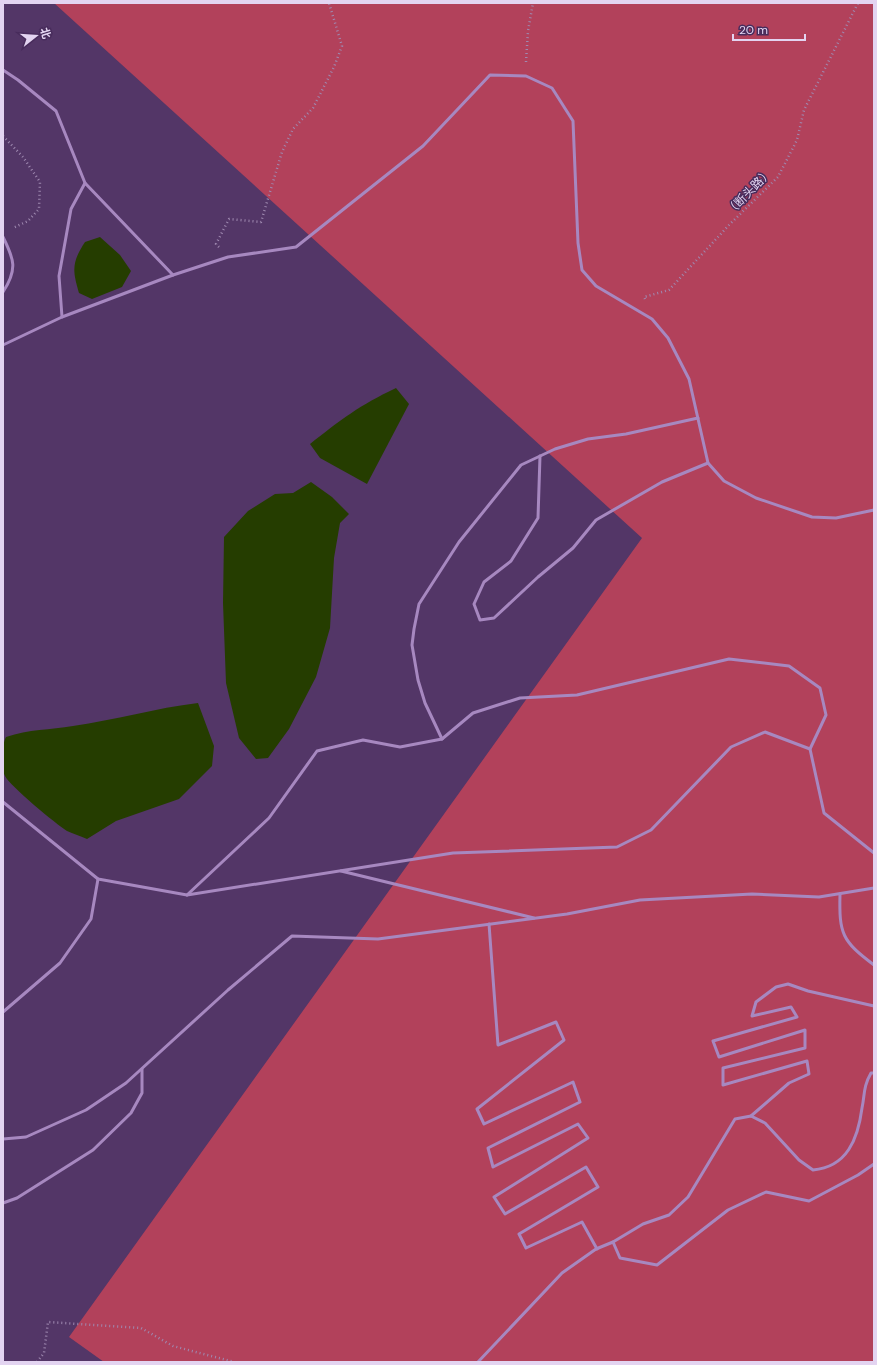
<svg xmlns="http://www.w3.org/2000/svg" width="877" height="1365" font-family="'DM Sans','Noto Sans SC',sans-serif">
<style>
.forest{fill:#b2415b}
.water{fill:#253d00}
.lines{fill:none;stroke-linecap:round;stroke-linejoin:round}
.path{stroke:#9f89b0;stroke-width:2.5;stroke-dasharray:1 3;stroke-linecap:butt}
.lane{stroke:#a788c0;stroke-width:3}
.labels{text-anchor:middle;stroke-width:3;stroke-linejoin:round;paint-order:stroke}
.street-label{font-size:12px;fill:#e3d4f1;stroke:#482c5c}
</style>
<rect width="100%" height="100%" fill="#533667"/>
<path class="forest" d="M 54,3 L 874,3 L 874,1362 L 104,1362 L 69,1337 L 642,538 Z"/>
<g class="water">
<path d="M 100,237 L 120,255 L 131,271 L 122,287 L 92,299 L 79,293 C 72,270 72,262 85,242 Z"/>
<path d="M 396,388 L 409,404 L 367,484 L 320,458 L 310,444 C 340,420 360,405 396,388 Z"/>
<path d="M 311,482 L 332,497 L 349,514 L 340,523 L 334,558 L 330,628 L 316,677 L 289,729 L 268,758 L 256,759 L 239,738 L 226,683 L 223,603 L 224,537 L 248,511 L 275,494 L 293,493 Z"/>
<path d="M 198,703 L 214,746 L 212,766 L 179,799 L 116,821 L 87,839 C 81,836 73,834 67,831 C 56,824 10,786 5,776 C 0,768 2,744 6,737 C 29,729 50,730 73,726 C 115,720 156,708 198,703 Z"/>
</g>
<g class="lines">
<g class="path">
<path d="M 526,62 L 528,31 L 533,3"/>
<path d="M 3,136 L 23,157 L 40,182 L 39,209 L 28,221 L 13,228"/>
<path d="M 219,247 L 216,244 L 229,219 L 261,222 L 282,152 L 293,129 L 313,108 L 334,67 L 342,46 L 329,3"/>
<path d="M 645,299 L 644,297 L 669,290 L 730,224 L 778,177 L 797,140 L 804,110 L 858,3"/>
<path d="M 37,1362 L 44,1353 L 48,1322 L 141,1328 L 173,1346 L 234,1362"/>
</g>
<g class="lane">
<path d="M 3,70 L 18,80 L 56,111 L 85,183"/>
<path d="M 3,237 C 14,259 18,269 3,292"/>
<path d="M 62,317 L 59,276 L 71,209 L 85,183 L 173,275"/>
<path d="M 3,345 L 62,317 L 173,275 L 228,257 L 296,247 L 423,146 L 490,75 L 526,76 L 552,88 L 573,121 L 578,243 L 582,270 L 596,286 L 652,319 L 668,338 L 689,379 L 708,463 L 724,481 L 756,498 L 812,517 L 836,518 L 874,510"/>
<path d="M 540,456 L 538,518 L 511,561 L 484,582 L 474,604 L 480,620 L 494,618 L 538,577 L 573,548 L 596,520 L 662,482 L 708,463"/>
<path d="M 442,739 L 425,703 L 418,680 L 412,645 L 414,629 L 419,604 L 459,542 L 521,465 L 555,449 L 588,439 L 626,434 L 698,418"/>
<path d="M 3,802 L 98,879 L 187,895 L 453,853 L 617,847 L 651,830 L 731,747 L 765,732 L 810,749"/>
<path d="M 341,871 L 534,918"/>
<path d="M 840,894 C 839,934 842,941 874,965"/>
<path d="M 187,895 L 269,818 L 317,751 L 363,740 L 400,747 L 442,739 L 473,713 L 520,698 L 577,695 L 729,659 L 789,666 L 820,688 L 826,715 L 810,749 L 824,813 L 874,853"/>
<path d="M 489,924 L 498,1045 L 556,1022 L 564,1040 L 477,1109 L 484,1124 L 573,1082 L 580,1102 L 488,1148 L 493,1167 L 578,1124 L 588,1138 L 494,1197 L 505,1214 L 586,1167 L 598,1187 L 519,1234 L 526,1248 L 582,1222 L 597,1249"/>
<path d="M 3,1012 L 60,963 L 91,919 L 98,879"/>
<path d="M 751,1116 L 789,1083 L 809,1074 L 807,1061 L 723,1085 L 723,1068 L 805,1048 L 805,1030 L 719,1057 L 713,1041 L 797,1017 L 791,1007 L 752,1016 L 756,1002 L 776,987 L 788,984 L 808,991 L 874,1006"/>
<path d="M 3,1139 L 26,1137 L 86,1110 L 126,1083 L 228,990 L 292,936 L 378,939 L 567,914 L 640,900 L 752,894 L 819,897 L 874,888"/>
<path d="M 3,1203 L 17,1198 L 93,1150 L 131,1113 L 142,1093 L 142,1069"/>
<path d="M 613,1242 L 620,1258 L 657,1265 L 728,1210 L 766,1192 L 809,1201 L 858,1175 L 874,1164"/>
<path d="M 478,1362 L 562,1273 L 596,1249 L 613,1242 L 643,1224 L 669,1215 L 688,1197 L 735,1119 L 751,1116 L 765,1123 L 799,1160 L 813,1170 C 847,1167 858,1139 862,1108 C 865,1094 863,1087 871,1073 L 874,1073"/>
</g>
</g>
<g class="labels">
<g class="street-label">
<text transform="translate(749 192) rotate(-46)" y="4">（断头路）</text>
</g>
</g>
<rect width="877" height="1365" fill="none" stroke="#e3d4f1" stroke-width="8"/>
<g transform="translate(36 36) rotate(73)" stroke="#482c5c" stroke-width="3" paint-order="stroke">
<path d="M0-3L7 15L0 10L-7 15Z" fill="#e3d4f1"/>
<text y="-6" font-size="11" font-weight="bold" text-anchor="middle" fill="#e3d4f1">北</text>
</g>
<path d="M733 34v6h72v-6" fill="none" stroke="#e3d4f1" stroke-width="2"/>
<text x="739" y="34" font-size="12" fill="#e3d4f1" stroke="#482c5c" stroke-width="3" paint-order="stroke">20 m</text>
</svg>
